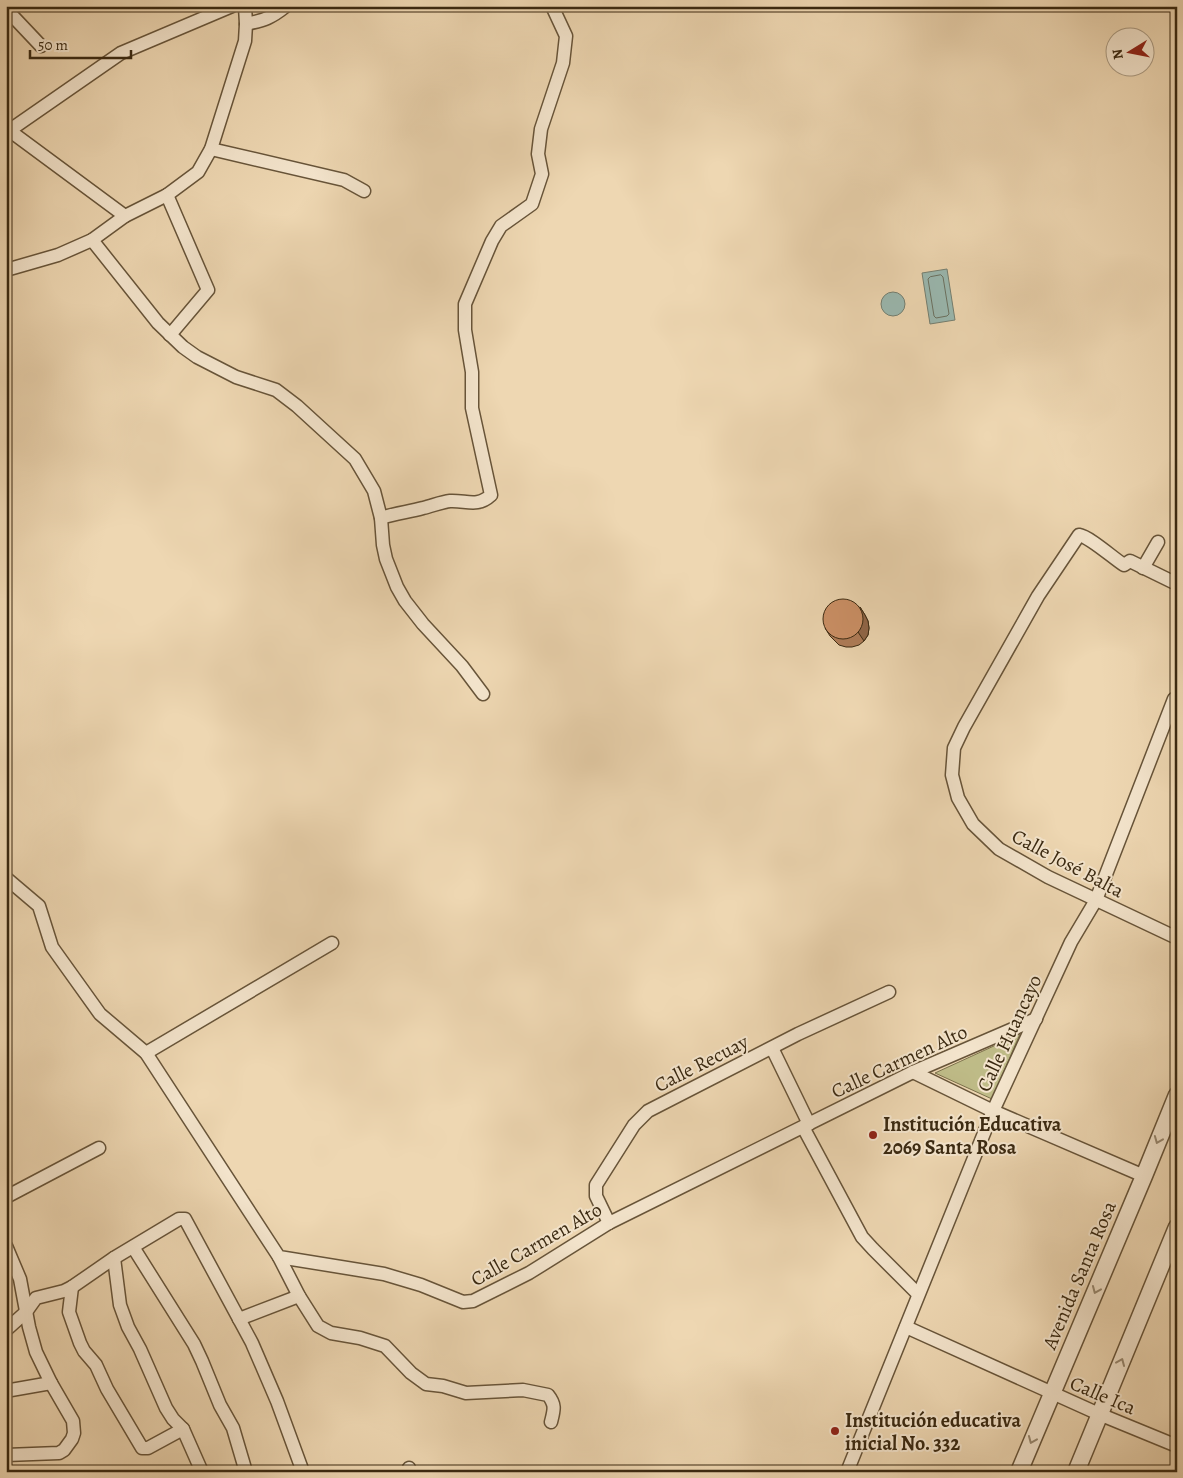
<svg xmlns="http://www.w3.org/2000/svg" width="1183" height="1478" font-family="Alegreya,serif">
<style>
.green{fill:#bfbc88;stroke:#7c724c}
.water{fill:#9ab9b1;stroke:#747f71}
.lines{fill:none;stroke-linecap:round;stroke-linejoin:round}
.shore{stroke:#6a7161;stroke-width:1}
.minor-casing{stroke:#675439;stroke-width:15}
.tertiary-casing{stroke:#675439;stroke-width:19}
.minor{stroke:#f4e5cd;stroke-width:12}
.tertiary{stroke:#f4e5cd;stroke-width:16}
.wall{fill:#b07d59;stroke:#3a2911}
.shaded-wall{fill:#906648;stroke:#3a2911}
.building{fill:#cd9167;stroke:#3a2911}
.oneway{stroke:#97876f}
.poi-dot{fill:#8f2418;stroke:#f4e5cd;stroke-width:2}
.labels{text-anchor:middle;stroke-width:4;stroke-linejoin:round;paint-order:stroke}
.street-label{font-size:20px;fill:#3a2911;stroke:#f4e5cd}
.poi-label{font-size:20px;font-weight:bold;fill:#3a2911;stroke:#f4e5cd;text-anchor:start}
</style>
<rect width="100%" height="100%" fill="#eed7b2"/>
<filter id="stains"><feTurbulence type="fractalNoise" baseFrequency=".004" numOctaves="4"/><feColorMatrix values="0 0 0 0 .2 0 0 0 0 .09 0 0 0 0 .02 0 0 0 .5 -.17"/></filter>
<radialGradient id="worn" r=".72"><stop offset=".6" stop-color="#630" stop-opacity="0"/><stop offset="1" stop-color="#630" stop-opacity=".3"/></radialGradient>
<path class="green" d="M 1020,1034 L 992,1099 L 935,1073 Z"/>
<g class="water">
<path d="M 947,269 L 955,320 L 930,324 L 922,273 Z"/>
<circle cx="893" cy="304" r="12"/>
</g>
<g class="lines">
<path class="shore" d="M 941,275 L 943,277 L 949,314 L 947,316 L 936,318 L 934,316 L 928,279 L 930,277 Z"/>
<g class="minor-casing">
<g id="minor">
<path d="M 6,9 L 41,46"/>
<path d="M 246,24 C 265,20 271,18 286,6"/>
<path d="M 6,128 L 125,216"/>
<path d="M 10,130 L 121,53 L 232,6"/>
<path d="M 211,149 L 344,180 L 364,191"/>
<path d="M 167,195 L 208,290 L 170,335"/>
<path d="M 92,240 L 158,323 L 183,347 L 197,357 L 236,377 L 276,390 L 297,406 L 355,459 L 374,491 L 381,518 L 383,545 L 386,559 L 397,587 L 405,601 L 423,624 L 462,666 L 483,694"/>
<path d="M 6,270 L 58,255 L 92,240 L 125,216 L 167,195 L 198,172 L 211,149 L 245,41 L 246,24 L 245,6"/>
<path d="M 381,518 C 395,513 409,512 423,508 C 432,506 441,502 450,501 C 466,500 477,508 491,495 L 472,408 L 472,372 L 465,330 L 465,304 L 492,241 L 501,226 L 532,204 L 542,174 L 538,154 L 541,129 L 563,63 L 566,36 L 552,6"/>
<path d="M 1143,568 L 1158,542"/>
<path d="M 1177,584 L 1130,561 L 1124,565 C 1113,558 1090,537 1079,535 L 1038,596 L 964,727 L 954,748 L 952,775 L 958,798 L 973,824 L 999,849 L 1048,877 L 1177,938"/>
<path d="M 6,878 L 39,906 L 52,947 L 100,1014 L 146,1053 L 279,1257 L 384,1274 L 421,1285 L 463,1302 L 473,1301 L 529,1273 L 609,1223 L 913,1072 L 1036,1019"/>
<path d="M 772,1048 L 809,1124"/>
<path d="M 146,1053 L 332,943"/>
<path d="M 913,1072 L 993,1111 L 1144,1176"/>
<path d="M 803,1127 L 862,1237 L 873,1249 L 918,1294"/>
<path d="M 6,1197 L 99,1148"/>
<path d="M 609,1223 L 596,1196 L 596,1185 L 634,1125 L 648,1111 L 798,1034 L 889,992"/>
<path d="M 6,1246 L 20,1279 L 29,1327 L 36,1352 L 51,1383 L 73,1421 L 74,1433 L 72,1439 L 64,1450 L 59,1453 L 6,1455"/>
<path d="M 133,1247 L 194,1344 L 202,1361 L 220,1405 L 233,1428 L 246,1472"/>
<path d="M 279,1257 L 299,1296 L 318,1326 L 331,1333 L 360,1338 L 385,1346 L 411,1373 L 426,1384 L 443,1386 L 466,1393 L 523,1390 L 548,1395 C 556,1405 554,1410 551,1422"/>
<path d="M 114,1258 L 120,1305 L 128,1327 L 140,1349 L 166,1408 L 173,1419 L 183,1429 L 202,1472"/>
<path d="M 72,1287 L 69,1312 L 80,1343 L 84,1351 L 96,1365 L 107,1389 L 142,1448 L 148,1448 L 183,1429"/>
<path d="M 239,1319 L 299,1296"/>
<path d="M 906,1327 L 1099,1414 L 1177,1446"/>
<path d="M 6,1330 L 26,1312 L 36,1298 L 64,1291 L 72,1287 L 114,1258 L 179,1219 L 185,1219 L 252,1343 L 277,1401 L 303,1472"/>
<path d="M 11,1390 L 51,1383"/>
<path d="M 409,1468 L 410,1472"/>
<path d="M 847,1472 L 993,1111 L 1071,942 L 1096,900 L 1174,699 L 1177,697"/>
</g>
</g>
<g class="tertiary-casing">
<g id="tertiary">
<path d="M 1019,1472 L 1144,1176 L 1177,1095"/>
<path d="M 1076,1472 L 1177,1227"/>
</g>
</g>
<use href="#minor" class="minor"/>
<use href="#tertiary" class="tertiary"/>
</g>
<path class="wall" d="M 860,607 L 865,615 L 868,621 L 869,628 L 868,635 L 864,641 L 859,645 L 852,647 L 846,647 L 839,645 L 830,636 L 825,628 Z"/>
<path class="shaded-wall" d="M 860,607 L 865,615 L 868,621 L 869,628 L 868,635 L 864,641 L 858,632 Z"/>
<circle class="building" cx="843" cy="619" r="20"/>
<defs><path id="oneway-chevron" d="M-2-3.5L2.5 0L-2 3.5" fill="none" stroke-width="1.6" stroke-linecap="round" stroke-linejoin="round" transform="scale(1.25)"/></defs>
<g class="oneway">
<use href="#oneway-chevron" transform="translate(1158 1140) rotate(112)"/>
<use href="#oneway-chevron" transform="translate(1096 1290) rotate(113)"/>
<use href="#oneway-chevron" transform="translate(1121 1362) rotate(-67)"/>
<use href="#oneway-chevron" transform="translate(1032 1440) rotate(113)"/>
</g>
<g class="poi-dot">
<circle cx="873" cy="1135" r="5"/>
<circle cx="835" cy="1431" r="5"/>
</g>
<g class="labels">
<g class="street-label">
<text transform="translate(1068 863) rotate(28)" y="7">Calle José Balta</text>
<text transform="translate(1009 1033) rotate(-65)" y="7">Calle Huancayo</text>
<text transform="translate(899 1061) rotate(-25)" y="7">Calle Carmen Alto</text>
<text transform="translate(701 1063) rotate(-27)" y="7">Calle Recuay</text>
<text transform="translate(536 1244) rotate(-30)" y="7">Calle Carmen Alto</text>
<text transform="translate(1079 1275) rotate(-67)" y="7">Avenida Santa Rosa</text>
<text transform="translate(1103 1395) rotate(23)" y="7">Calle Ica</text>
</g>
<g class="poi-label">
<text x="883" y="1131">Institución Educativa<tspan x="883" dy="23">2069 Santa Rosa</tspan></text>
<text x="845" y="1427">Institución educativa<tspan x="845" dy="23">inicial No. 332</tspan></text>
</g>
</g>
<rect width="1183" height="1478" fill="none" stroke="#eed7b2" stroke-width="25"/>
<rect x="8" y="8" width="1168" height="1463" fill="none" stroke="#3a2911" stroke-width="2.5"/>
<rect x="12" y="12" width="1158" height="1453" fill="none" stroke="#3a2911"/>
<g transform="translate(1130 52) rotate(260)"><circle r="24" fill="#f4e5cd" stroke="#aa9a82"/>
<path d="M0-4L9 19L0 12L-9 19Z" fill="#8f2418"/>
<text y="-8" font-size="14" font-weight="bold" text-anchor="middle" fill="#3a2911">N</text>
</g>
<path d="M30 50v8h101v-8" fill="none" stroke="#3a2911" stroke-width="2.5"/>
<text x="38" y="50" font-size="15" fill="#3a2911" stroke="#f4e5cd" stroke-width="4" paint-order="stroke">50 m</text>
<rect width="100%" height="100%" filter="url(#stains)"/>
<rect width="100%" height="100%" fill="url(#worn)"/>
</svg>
